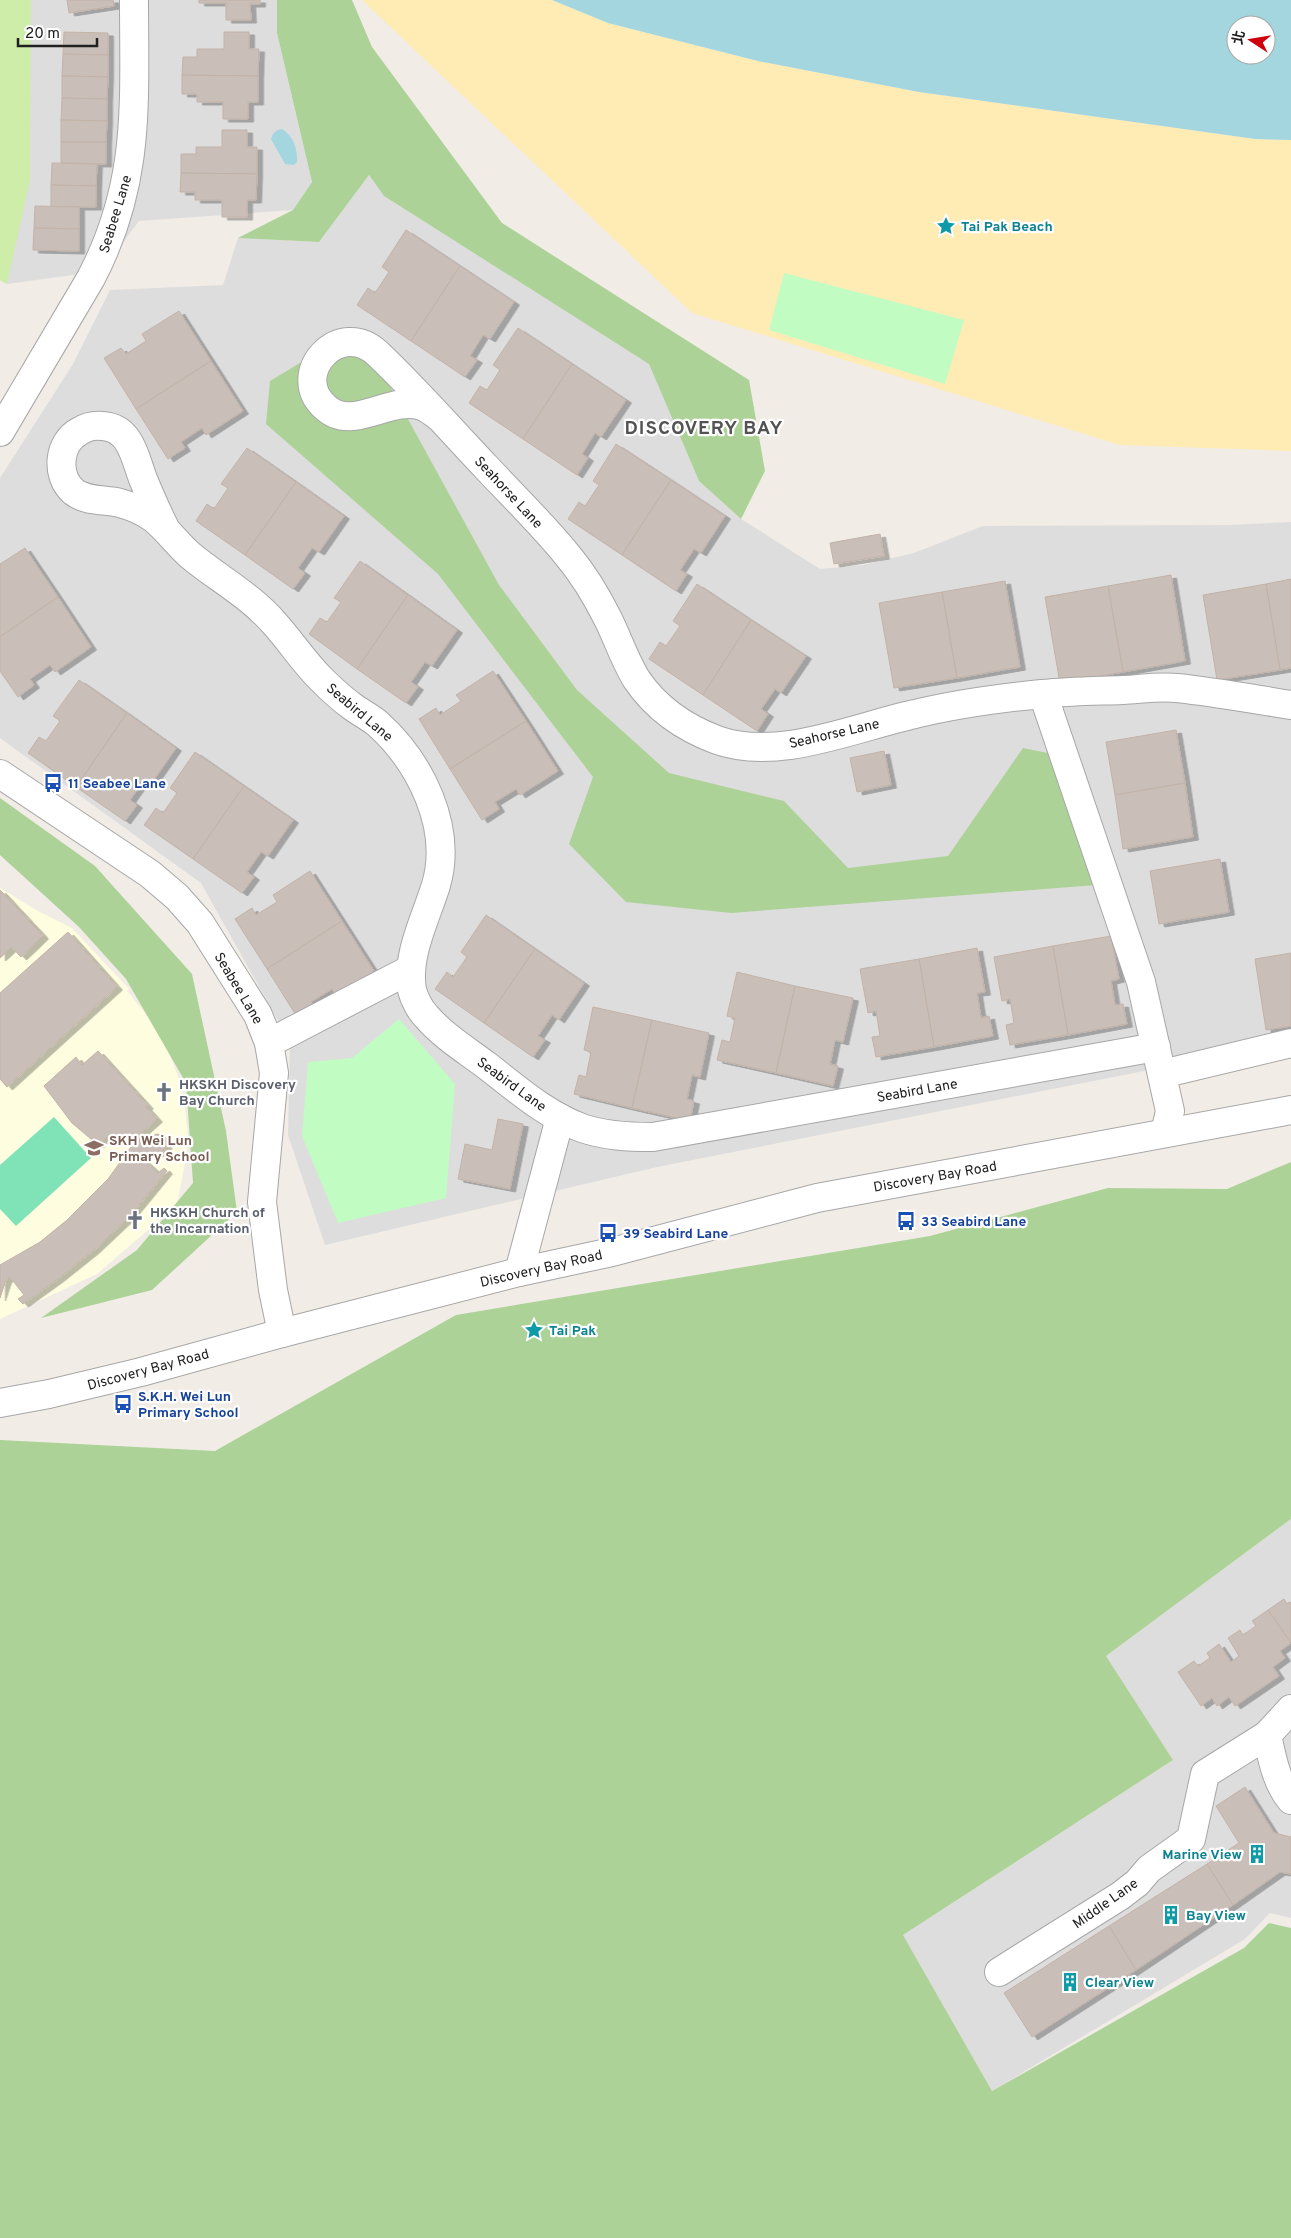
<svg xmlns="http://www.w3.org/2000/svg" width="1291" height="2238" font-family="Overpass,'Noto Sans TC',sans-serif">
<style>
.residential{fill:#dedddd}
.education{fill:#fffde0}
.grass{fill:#ceeda9}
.forest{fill:#add298}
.sand{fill:#ffecb5}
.park{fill:#c1fcc3}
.pitch{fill:#80e3b8}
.water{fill:#a4d6e0;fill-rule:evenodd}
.building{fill:#c9bfb8;stroke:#c3b2a7;filter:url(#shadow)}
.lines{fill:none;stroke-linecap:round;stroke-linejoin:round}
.minor-casing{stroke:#a7a7a7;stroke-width:30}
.minor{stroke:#fff;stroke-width:28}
.labels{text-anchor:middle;stroke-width:4.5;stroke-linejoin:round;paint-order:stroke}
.street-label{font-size:14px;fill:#202020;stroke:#fff}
.culture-label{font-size:14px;font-weight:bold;fill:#0d838f;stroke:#fff;text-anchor:start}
.transit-label{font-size:14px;font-weight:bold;fill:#164399;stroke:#fff;text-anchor:start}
.worship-label{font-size:14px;font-weight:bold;fill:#5b616d;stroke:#fff;text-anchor:start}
.education-label{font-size:14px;font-weight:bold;fill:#785e54;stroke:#fff;text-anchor:start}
.district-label{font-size:19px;font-weight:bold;letter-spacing:1px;fill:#535353;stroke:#fff}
</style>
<defs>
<filter id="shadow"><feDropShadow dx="5.5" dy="3" stdDeviation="0" flood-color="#0004"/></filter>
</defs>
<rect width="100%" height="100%" fill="#f1ece6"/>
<g class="residential">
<path d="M 0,0 L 277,0 L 277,33 L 312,182 L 293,210 L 139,221 L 102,271 L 7,284 L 0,280 Z"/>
<path d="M 369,175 L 384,196 L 650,364 L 699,481 L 741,519 L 820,569 L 863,565 L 914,553 L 983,526 L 1227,525 L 1291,522 L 1291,1042 L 657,1167 L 325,1245 L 288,1135 L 290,1042 L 201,883 L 0,738 L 0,478 L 73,364 L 110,290 L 223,285 L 238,238 L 319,242 Z"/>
<path d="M 1291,1519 L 1291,1918 L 1270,1913 L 1245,1939 L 992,2091 L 903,1935 L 1173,1760 L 1106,1656 Z"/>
</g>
<path class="education" d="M 0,888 L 38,911 L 72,928 L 129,989 L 127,991 L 151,1020 L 165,1043 L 179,1079 L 185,1107 L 188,1138 L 186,1158 L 177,1205 L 97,1274 L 0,1319 Z"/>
<path class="grass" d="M 0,0 L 31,0 L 30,179 L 7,284 L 0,280 Z"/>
<g class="forest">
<path d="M 277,0 L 352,0 L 372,47 L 502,223 L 749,380 L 765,471 L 741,519 L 699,481 L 649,364 L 384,196 L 369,175 L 319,242 L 238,238 L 293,210 L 312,182 L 277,33 Z"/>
<path d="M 358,328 L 499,585 L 577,690 L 669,773 L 784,801 L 848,868 L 948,856 L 1023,748 L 1048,753 L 1096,885 L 731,913 L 626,902 L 569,844 L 593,777 L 438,574 L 266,424 L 270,381 Z"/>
<path d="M 0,798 L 95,866 L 192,974 L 226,1131 L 237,1212 L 152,1290 L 41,1318 L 137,1250 L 193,1183 L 186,1083 L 126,979 L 79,927 L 0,855 Z"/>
<path d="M 1291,1162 L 1291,1519 L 1106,1656 L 1173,1760 L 903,1935 L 992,2091 L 1244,1948 L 1269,1923 L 1291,1928 L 1291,2238 L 0,2238 L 0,1440 L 215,1451 L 456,1315 L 930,1236 L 1108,1188 L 1227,1189 Z"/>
</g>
<path class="sand" d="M 362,0 L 552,0 L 608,23 L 758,61 L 919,92 L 1255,139 L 1291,140 L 1291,451 L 1120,445 L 692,313 Z"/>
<g class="park">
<path d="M 784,273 L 964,320 L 945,384 L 769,330 Z"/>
<path d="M 399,1019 L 455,1084 L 446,1198 L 338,1223 L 302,1136 L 308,1062 L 352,1058 Z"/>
</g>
<path class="pitch" d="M 54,1117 L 91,1158 L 16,1226 L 0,1209 L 0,1165 Z"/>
<g class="water">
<path d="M 552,0 L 1291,0 L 1291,140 L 1255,139 L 919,92 L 758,61 L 608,23 ZM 1236,25 L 1266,25 L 1266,55 L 1236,55 Z"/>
<path d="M 282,129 C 293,135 298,150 297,162 L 294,165 L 285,164 L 271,139 C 273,133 275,130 282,129 Z"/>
</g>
<g class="building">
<path d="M 67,0 L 113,0 L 114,6 L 69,13 Z"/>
<path d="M 199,0 L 260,0 L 260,4 L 250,4 L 251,20 L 226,20 L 226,3 L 199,3 Z"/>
<path d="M 64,32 L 108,33 L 108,55 L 63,54 Z"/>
<path d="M 224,32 L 249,32 L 249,49 L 259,49 L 258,76 L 182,75 L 183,57 L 197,57 L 197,49 L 224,49 Z"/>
<path d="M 63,54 L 108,55 L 108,77 L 62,76 Z"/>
<path d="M 182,75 L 258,76 L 258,102 L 248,102 L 248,119 L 223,119 L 223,102 L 197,102 L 197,94 L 182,94 Z"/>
<path d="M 62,76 L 108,77 L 107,99 L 62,98 Z"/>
<path d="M 62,98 L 107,99 L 107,121 L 61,120 Z"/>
<path d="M 61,120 L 107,121 L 106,142 L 61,142 Z"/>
<path d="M 222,130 L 247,130 L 247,147 L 257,147 L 257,174 L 181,173 L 181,154 L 196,154 L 196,147 L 222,147 Z"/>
<path d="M 61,142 L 106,142 L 106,164 L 61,163 Z"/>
<path d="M 52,163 L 97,164 L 96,186 L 51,185 Z"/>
<path d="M 181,173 L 257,174 L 256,200 L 247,200 L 247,217 L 222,217 L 222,200 L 195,200 L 195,192 L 180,192 Z"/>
<path d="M 51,185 L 96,186 L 96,207 L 51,207 Z"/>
<path d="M 35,206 L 79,207 L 79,229 L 34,228 Z"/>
<path d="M 34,228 L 79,229 L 79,251 L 33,250 Z"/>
<path d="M 406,230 L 460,266 L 411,341 L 357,305 L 368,288 L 375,293 L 389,272 L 382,267 Z"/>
<path d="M 460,266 L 514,302 L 490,339 L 483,335 L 470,356 L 477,360 L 465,377 L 411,341 Z"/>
<path d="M 179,311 L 211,361 L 136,409 L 104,358 L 121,348 L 126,354 L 146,341 L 142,334 Z"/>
<path d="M 518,328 L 572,364 L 523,439 L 469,403 L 480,386 L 487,390 L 500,370 L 493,365 Z"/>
<path d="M 211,361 L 243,411 L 206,435 L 202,428 L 181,442 L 185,448 L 168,459 L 136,409 Z"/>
<path d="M 572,364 L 626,400 L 601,437 L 595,433 L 582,454 L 588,458 L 577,475 L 523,439 Z"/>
<path d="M 616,444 L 671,480 L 622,555 L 568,519 L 579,502 L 585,506 L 599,485 L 593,481 Z"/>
<path d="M 247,448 L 296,482 L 245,555 L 196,521 L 207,504 L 214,509 L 228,488 L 221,484 Z"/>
<path d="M 671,480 L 725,516 L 701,553 L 694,549 L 680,570 L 687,574 L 676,591 L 622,555 Z"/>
<path d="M 296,482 L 344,516 L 319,552 L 312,548 L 298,568 L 305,573 L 293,589 L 245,555 Z"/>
<path d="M 880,534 L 884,556 L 834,564 L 830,543 Z"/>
<path d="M 25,548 L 58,597 L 0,637 L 0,564 Z"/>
<path d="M 360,561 L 408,595 L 357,669 L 309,634 L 320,618 L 327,622 L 341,602 L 334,598 Z"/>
<path d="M 1171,575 L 1185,661 L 1123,672 L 1108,586 Z"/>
<path d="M 1291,579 L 1291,668 L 1280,670 L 1266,584 Z"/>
<path d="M 1005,581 L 1020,667 L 957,678 L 942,592 Z"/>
<path d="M 697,584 L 751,620 L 703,695 L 649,659 L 660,642 L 666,646 L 680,626 L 673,621 Z"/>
<path d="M 1266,584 L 1280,670 L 1217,680 L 1203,595 Z"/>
<path d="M 1108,586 L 1123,672 L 1060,683 L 1045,597 Z"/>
<path d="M 942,592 L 957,678 L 894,688 L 879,603 Z"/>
<path d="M 408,595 L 457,630 L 432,666 L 425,662 L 411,682 L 418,687 L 406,703 L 357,669 Z"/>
<path d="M 58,597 L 91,647 L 55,672 L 50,665 L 30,679 L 34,685 L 18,697 L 0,671 L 0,637 Z"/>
<path d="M 751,620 L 806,656 L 781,693 L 775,689 L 761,709 L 768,714 L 757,731 L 703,695 Z"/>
<path d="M 493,671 L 526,721 L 450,769 L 419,719 L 436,708 L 440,715 L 461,701 L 456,695 Z"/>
<path d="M 79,680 L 127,713 L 76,787 L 28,753 L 39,737 L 46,741 L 60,721 L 53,716 Z"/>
<path d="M 127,713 L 176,748 L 151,784 L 144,780 L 130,800 L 137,805 L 125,821 L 76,787 Z"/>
<path d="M 526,721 L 558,771 L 520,795 L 516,789 L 495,802 L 499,809 L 482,820 L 450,769 Z"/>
<path d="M 1176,730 L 1185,783 L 1115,795 L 1106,742 Z"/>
<path d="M 884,751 L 891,785 L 857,792 L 850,758 Z"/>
<path d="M 195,752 L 244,786 L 193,859 L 144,825 L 156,808 L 163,813 L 177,793 L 170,788 Z"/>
<path d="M 1185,783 L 1193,837 L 1123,849 L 1115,795 Z"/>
<path d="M 244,786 L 293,820 L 268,856 L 261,852 L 247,872 L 254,877 L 242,893 L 193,859 Z"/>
<path d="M 1220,859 L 1229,912 L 1159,924 L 1150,871 Z"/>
<path d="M 310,871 L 342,921 L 267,969 L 235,919 L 252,908 L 256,915 L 277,902 L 273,895 Z"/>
<path d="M 0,890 L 43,936 L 21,957 L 12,947 L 0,958 Z"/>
<path d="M 0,890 L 43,936 L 21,957 L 12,947 L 0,958 Z"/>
<path d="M 486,915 L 535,949 L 484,1023 L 435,989 L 447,972 L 453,977 L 467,957 L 461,952 Z"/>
<path d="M 342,921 L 374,971 L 336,995 L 332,989 L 311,1002 L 316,1009 L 299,1020 L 267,969 Z"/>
<path d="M 68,932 L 117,987 L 7,1087 L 0,1079 L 0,993 Z"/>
<path d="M 1111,936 L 1119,979 L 1111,981 L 1115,1005 L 1123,1004 L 1127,1024 L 1068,1035 L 1053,946 Z"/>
<path d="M 1053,946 L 1068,1035 L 1010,1045 L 1006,1025 L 1014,1023 L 1010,999 L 1002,1001 L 994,957 Z"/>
<path d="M 977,948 L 985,992 L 977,993 L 981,1018 L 989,1016 L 993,1036 L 934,1047 L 919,959 Z"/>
<path d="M 535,949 L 584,983 L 559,1020 L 552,1015 L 538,1036 L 545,1040 L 533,1057 L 484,1023 Z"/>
<path d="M 1291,953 L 1291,1026 L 1266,1030 L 1255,959 Z"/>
<path d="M 919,959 L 934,1047 L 876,1057 L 872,1037 L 880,1036 L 876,1011 L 868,1013 L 860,969 Z"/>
<path d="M 737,972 L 795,986 L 776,1073 L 717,1060 L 722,1040 L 730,1042 L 735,1018 L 727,1016 Z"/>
<path d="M 795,986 L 853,998 L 843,1042 L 835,1040 L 830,1064 L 838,1066 L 833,1086 L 776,1073 Z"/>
<path d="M 593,1007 L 652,1020 L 632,1108 L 574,1094 L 579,1075 L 586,1077 L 591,1052 L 584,1050 Z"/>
<path d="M 652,1020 L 709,1033 L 700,1077 L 692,1075 L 687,1099 L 694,1101 L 690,1121 L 632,1108 Z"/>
<path d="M 98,1051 L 148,1106 L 146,1107 L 157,1119 L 135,1139 L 147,1140 L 156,1134 L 163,1135 L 167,1142 L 165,1150 L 157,1154 L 144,1152 L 141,1157 L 158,1173 L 164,1168 L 167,1171 L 130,1216 L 94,1250 L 59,1278 L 23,1304 L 18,1299 L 24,1295 L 10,1277 L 6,1280 L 0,1298 L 0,1265 L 40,1242 L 67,1220 L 108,1179 L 131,1147 L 120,1135 L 112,1142 L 107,1137 L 98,1145 L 72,1123 L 44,1086 L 76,1057 L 82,1065 Z"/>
<path d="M 498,1119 L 523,1124 L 510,1189 L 458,1179 L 465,1144 L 492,1150 Z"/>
<path d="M 1284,1599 L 1287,1604 L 1291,1602 L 1291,1643 L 1268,1610 Z"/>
<path d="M 1268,1610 L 1291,1643 L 1280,1651 L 1285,1658 L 1273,1667 L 1279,1676 L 1235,1706 L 1229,1697 L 1217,1706 L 1212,1698 L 1201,1706 L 1178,1672 L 1194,1661 L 1198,1666 L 1210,1658 L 1207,1653 L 1219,1644 L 1231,1662 L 1239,1656 L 1228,1638 L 1240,1630 L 1243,1635 L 1256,1626 L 1252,1621 Z"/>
<path d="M 1245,1787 L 1274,1833 L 1291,1837 L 1291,1874 L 1280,1872 L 1233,1905 L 1207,1864 L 1239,1843 L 1216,1806 Z"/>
<path d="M 1207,1864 L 1233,1905 L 1136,1970 L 1109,1926 Z"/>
<path d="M 1109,1926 L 1136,1970 L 1032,2037 L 1004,1993 Z"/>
</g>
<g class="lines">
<g class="minor-casing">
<g id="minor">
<path d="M 439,417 C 434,413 427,408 422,406 C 389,395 352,433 325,407 C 288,374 340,317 378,354 C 416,390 450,429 486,467 C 513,496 543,525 568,556 C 584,575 597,597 608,619 C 618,639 625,661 637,680 C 656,708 685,728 717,740 C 778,762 855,727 915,714 C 956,704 1000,698 1042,694 C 1069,691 1096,691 1123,690 C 1141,689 1160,686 1177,688 C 1215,692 1253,699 1291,705"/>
<path d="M 0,432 L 91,278 C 141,183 134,103 134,0"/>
<path d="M 165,528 C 157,512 150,496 143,479 C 135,458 131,428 103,426 C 94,425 88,426 80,431 C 58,442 55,476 74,492 C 87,502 105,499 120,503 C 131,506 143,511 153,518 C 167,529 177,544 191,556 C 219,579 251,596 275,624 C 291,642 304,662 321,679 C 331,689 342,699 353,707 C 361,713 370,717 378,724 C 420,762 453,827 436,885 C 426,918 406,955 412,990 C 414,998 420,1010 426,1016 C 443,1036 466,1050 486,1065 C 516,1088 546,1115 582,1128 C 605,1136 629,1137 653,1137 L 1156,1047"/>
<path d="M 1043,694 L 1141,982 L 1170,1111 L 1165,1133"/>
<path d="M 0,774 L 150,874 L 177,897 L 200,923 L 258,1015 L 269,1043 L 274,1073 L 262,1202 L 273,1290 L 282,1333"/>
<path d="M 269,1043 L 411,969"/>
<path d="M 1162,1074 L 1291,1043"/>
<path d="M 519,1272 L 560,1118"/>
<path d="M 0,1403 L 49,1394 L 141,1372 L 282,1333 L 519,1272 L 612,1252 L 817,1198 L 1291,1110"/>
<path d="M 1291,1709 L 1267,1735 C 1272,1758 1276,1782 1291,1800"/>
<path d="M 999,1972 L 1120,1896 L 1137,1883 L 1149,1869 L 1191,1839 L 1205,1774 L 1267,1735"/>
</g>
</g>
<use href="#minor" class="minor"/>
</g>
<defs>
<g id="sight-bare" transform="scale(1.5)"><path d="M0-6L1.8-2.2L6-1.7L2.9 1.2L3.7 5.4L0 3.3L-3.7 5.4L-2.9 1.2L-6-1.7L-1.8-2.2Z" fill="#0f9aa8" stroke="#fff" stroke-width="2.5" paint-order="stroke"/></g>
<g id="bus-bare" transform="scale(1.5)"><path d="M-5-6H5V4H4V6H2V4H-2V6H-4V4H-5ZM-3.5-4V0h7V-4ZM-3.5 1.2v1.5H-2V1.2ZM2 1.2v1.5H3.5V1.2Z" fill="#1a4fb4" stroke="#fff" stroke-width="2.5" paint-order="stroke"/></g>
<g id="church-bare" transform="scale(1.5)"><path d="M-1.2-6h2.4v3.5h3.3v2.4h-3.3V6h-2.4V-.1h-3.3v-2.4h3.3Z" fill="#6b7280" stroke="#fff" stroke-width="2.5" paint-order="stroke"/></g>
<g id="school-bare" transform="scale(1.5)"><path d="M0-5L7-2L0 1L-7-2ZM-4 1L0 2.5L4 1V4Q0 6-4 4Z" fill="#8d6e63" stroke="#fff" stroke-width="2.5" paint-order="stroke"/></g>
<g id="building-bare" transform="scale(1.5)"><path d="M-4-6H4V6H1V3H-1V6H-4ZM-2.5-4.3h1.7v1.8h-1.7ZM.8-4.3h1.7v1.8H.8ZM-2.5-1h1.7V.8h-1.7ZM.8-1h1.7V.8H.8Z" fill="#0f9aa8" stroke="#fff" stroke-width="2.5" paint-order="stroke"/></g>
</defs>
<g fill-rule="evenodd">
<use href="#sight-bare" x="946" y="226"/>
<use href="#bus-bare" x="53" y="783"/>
<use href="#church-bare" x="164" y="1092"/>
<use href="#school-bare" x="94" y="1148"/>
<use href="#church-bare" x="135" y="1220"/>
<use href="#bus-bare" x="906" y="1221"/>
<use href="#bus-bare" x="608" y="1233"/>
<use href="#sight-bare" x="534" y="1330"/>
<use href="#bus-bare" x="123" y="1404"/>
<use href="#building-bare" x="1257" y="1854"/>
<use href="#building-bare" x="1171" y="1915"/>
<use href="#building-bare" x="1070" y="1982"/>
</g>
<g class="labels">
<g class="street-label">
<text transform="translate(115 214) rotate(-73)" y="5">Seabee Lane</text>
<text transform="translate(509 492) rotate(47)" y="5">Seahorse Lane</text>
<text transform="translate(360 712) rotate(40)" y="5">Seabird Lane</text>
<text transform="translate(834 733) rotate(-13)" y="5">Seahorse Lane</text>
<text transform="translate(239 988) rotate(59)" y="5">Seabee Lane</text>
<text transform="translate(512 1084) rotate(36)" y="5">Seabird Lane</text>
<text transform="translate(917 1090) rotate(-10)" y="5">Seabird Lane</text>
<text transform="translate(935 1176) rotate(-10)" y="5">Discovery Bay Road</text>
<text transform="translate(541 1268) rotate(-13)" y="5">Discovery Bay Road</text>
<text transform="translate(148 1369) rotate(-15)" y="5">Discovery Bay Road</text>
<text transform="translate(1105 1903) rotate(-35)" y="5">Middle Lane</text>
</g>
<g class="culture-label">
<text x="961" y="231">Tai Pak Beach</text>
<text x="549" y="1335">Tai Pak</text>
<text x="1242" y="1859" text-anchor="end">Marine View</text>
<text x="1186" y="1920">Bay View</text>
<text x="1085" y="1987">Clear View</text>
</g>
<g class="transit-label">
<text x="68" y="788">11 Seabee Lane</text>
<text x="921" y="1226">33 Seabird Lane</text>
<text x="623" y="1238">39 Seabird Lane</text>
<text x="138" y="1401">S.K.H. Wei Lun<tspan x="138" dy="16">Primary School</tspan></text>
</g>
<g class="worship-label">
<text x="179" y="1089">HKSKH Discovery<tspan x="179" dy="16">Bay Church</tspan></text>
<text x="150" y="1217">HKSKH Church of<tspan x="150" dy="16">the Incarnation</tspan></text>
</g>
<g class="education-label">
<text x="109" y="1145">SKH Wei Lun<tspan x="109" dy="16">Primary School</tspan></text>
</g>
<g class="district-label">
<text x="704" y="434">DISCOVERY BAY</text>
</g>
</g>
<g transform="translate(1251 40) rotate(282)"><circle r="24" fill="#ffffff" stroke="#a6a6a6"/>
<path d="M0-4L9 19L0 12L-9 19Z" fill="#cf000b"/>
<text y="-8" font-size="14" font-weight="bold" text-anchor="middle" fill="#202020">北</text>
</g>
<path d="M18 38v8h79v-8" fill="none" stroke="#202020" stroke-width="2.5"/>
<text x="25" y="38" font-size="15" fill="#202020" stroke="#ffffff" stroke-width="4" paint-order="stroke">20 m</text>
</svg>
